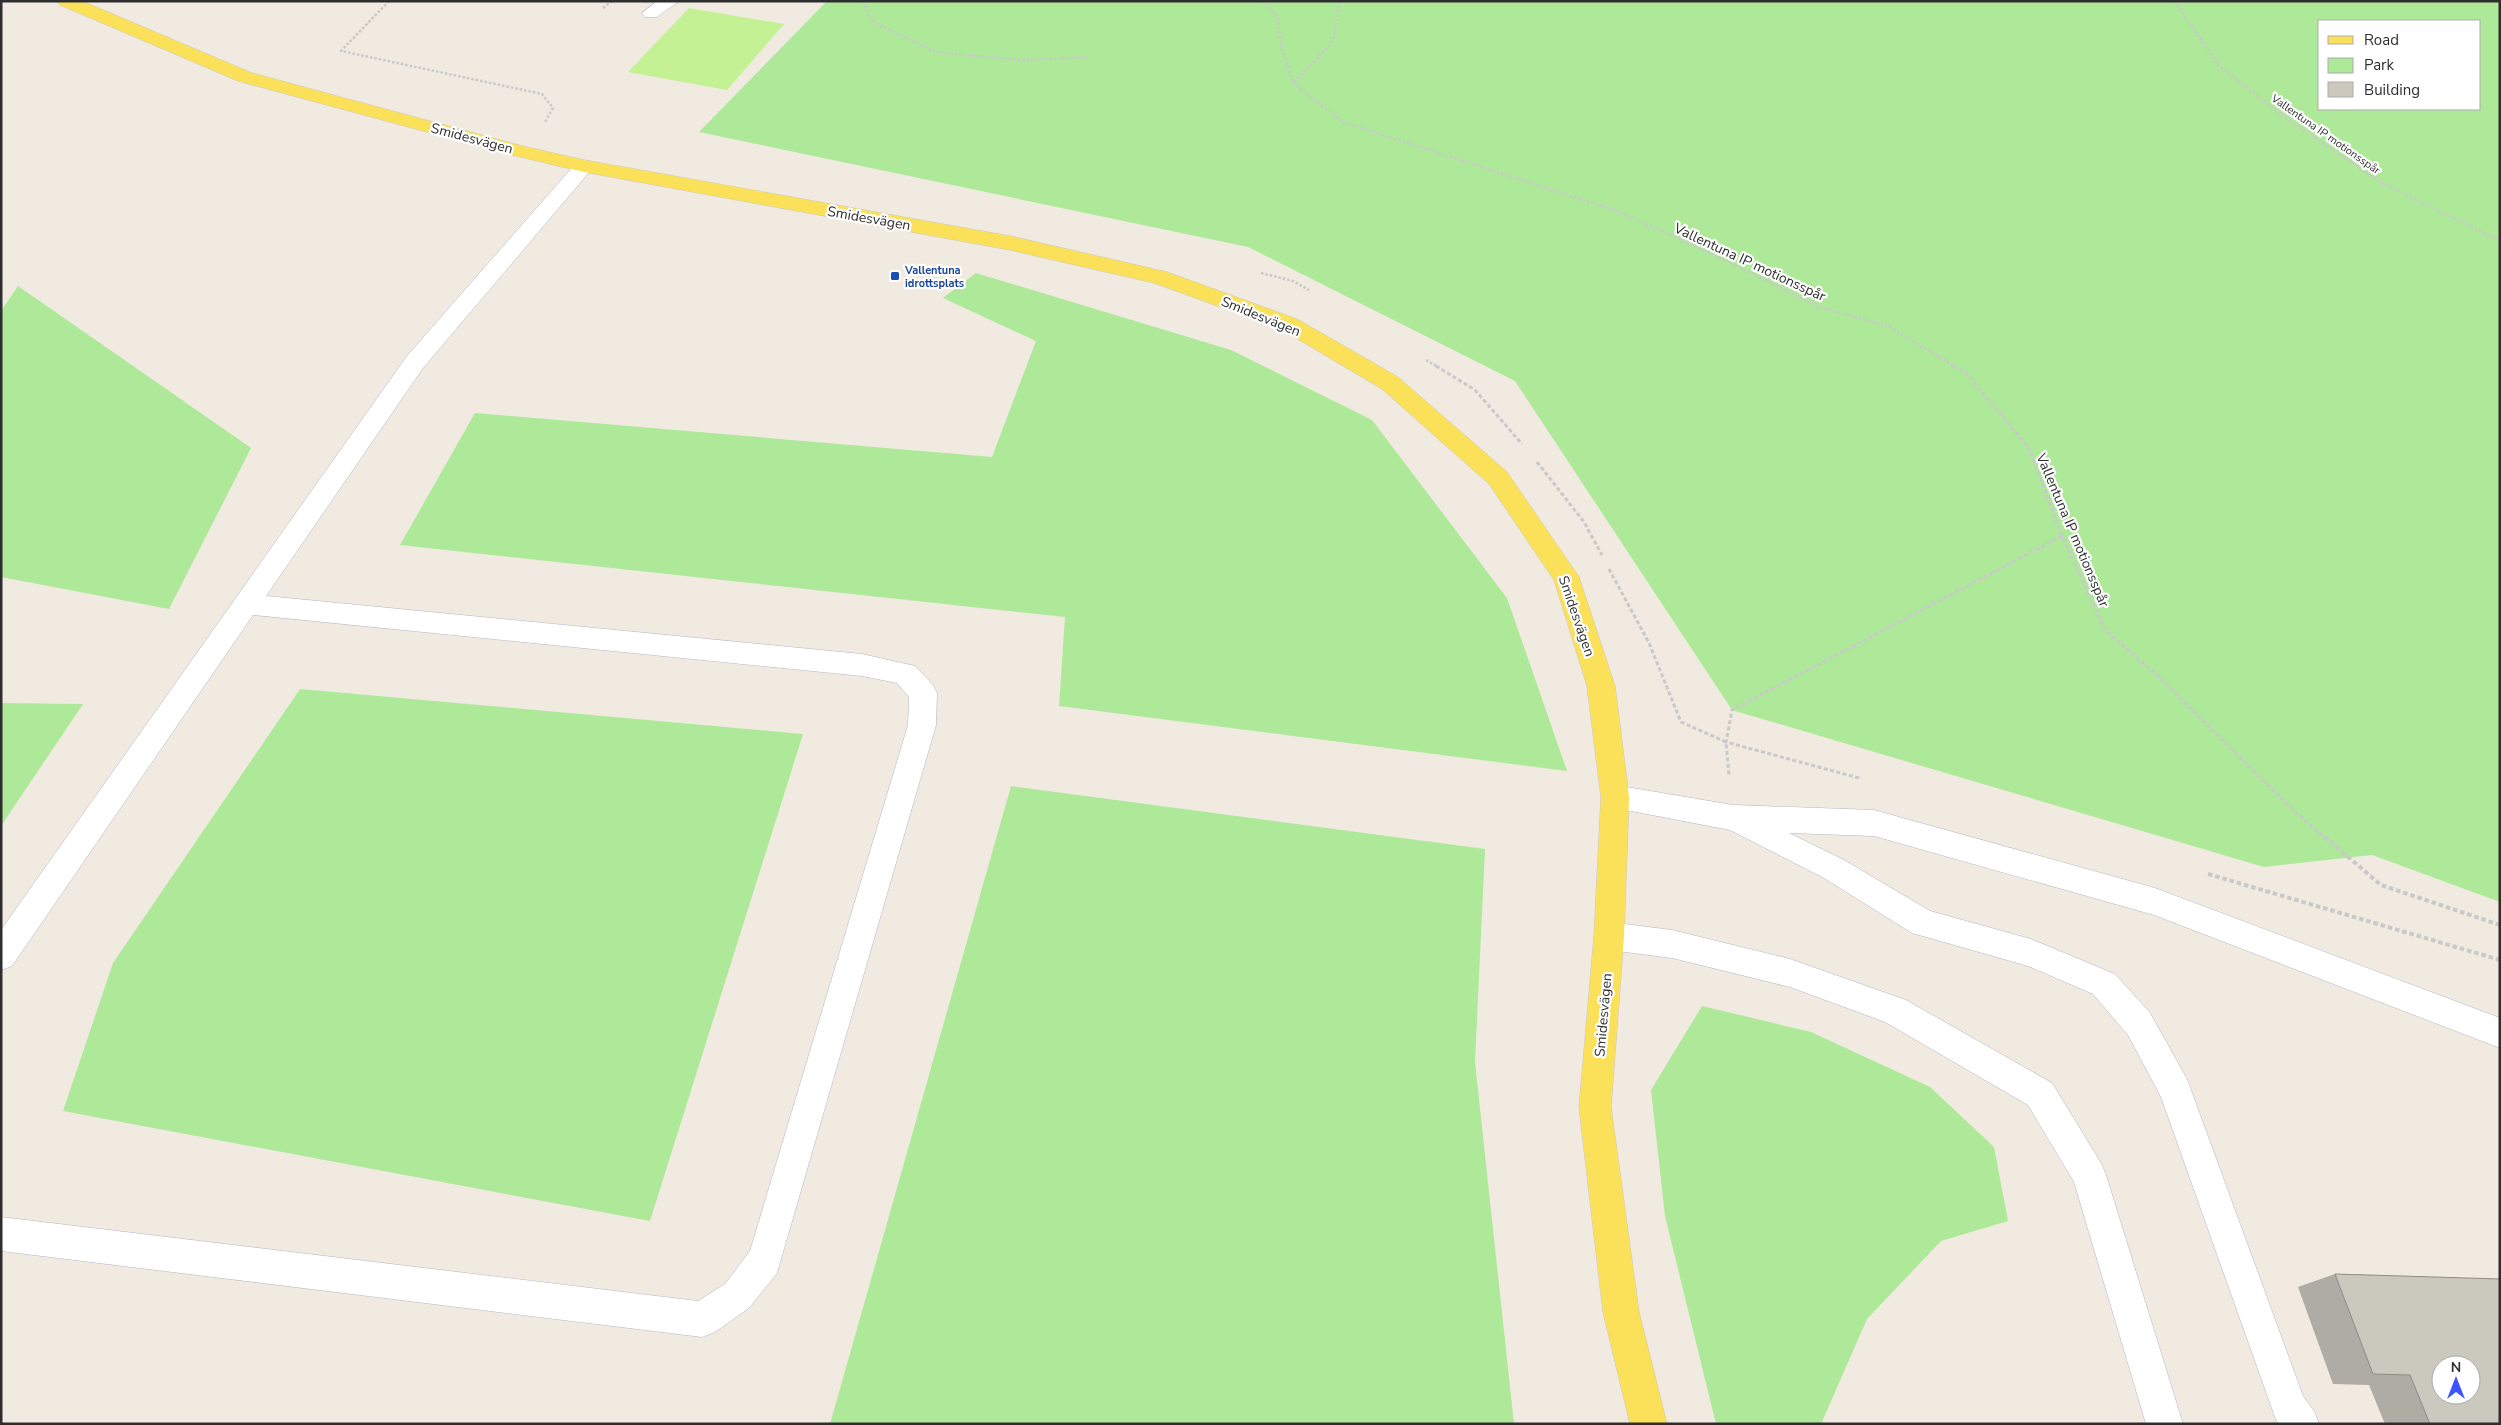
<svg xmlns="http://www.w3.org/2000/svg" width="2501" height="1425" font-family="'Nunito Sans',sans-serif">
<style>
.green{fill:#aee999;fill-rule:evenodd}
.pitch{fill:#c3f194}
.lines{fill:none;stroke-linecap:round;stroke-linejoin:round}
.minor-casing{stroke:#b4b5c2;stroke-width:1}
.major-casing{stroke:#c9c9c9;stroke-width:1}
.path-far2{stroke:#c9c9c9;stroke-width:2.5;stroke-dasharray:2.5 2;stroke-linecap:butt}
.path-far1{stroke:#c9c9c9;stroke-width:3;stroke-dasharray:4 2.5;stroke-linecap:butt}
.path{stroke:#c9c9c9;stroke-width:4;stroke-dasharray:4.5 3;stroke-linecap:butt}
.minor{fill:#fff;fill-rule:evenodd}
.major{fill:#fbe15a;fill-rule:evenodd}
.wall{fill:#afaca3}
.building{fill:#cbc8be;stroke:#8e8c85;fill-rule:evenodd}
.transit-dot{fill:#1a4fb4;stroke:#fff;stroke-width:2}
.labels{text-anchor:middle;stroke-width:4.5;stroke-linejoin:round;paint-order:stroke}
.far-street-label{font-size:11px;fill:#2e2e2e;stroke:#fff}
.far-transit-label{font-size:11px;font-weight:bold;fill:#164399;stroke:#fff;text-anchor:start}
.street-label{font-size:14px;fill:#2e2e2e;stroke:#fff}
</style>
<rect width="100%" height="100%" fill="#f0eae0"/>
<g class="green">
<path d="M 827,1 L 2500,1 L 2500,902 L 2372,855 L 2264,867 L 1732,710 L 1515,381 L 1248,247 L 699,132 ZM 2480,21 L 2480,109 L 2320,109 L 2320,21 Z"/>
<path d="M 976,273 L 1231,350 L 1372,420 L 1507,598 L 1567,771 L 1059,706 L 1065,617 L 400,545 L 475,413 L 992,457 L 1036,341 L 943,298 Z"/>
<path d="M 18,286 L 251,448 L 169,609 L 1,577 L 1,311 Z"/>
<path d="M 300,689 L 803,734 L 650,1221 L 63,1111 L 113,963 Z"/>
<path d="M 1,703 L 83,704 L 1,826 Z"/>
<path d="M 1011,786 L 1485,849 L 1475,1062 L 1514,1424 L 830,1424 Z"/>
<path d="M 1702,1006 L 1811,1032 L 1930,1087 L 1994,1147 L 2008,1221 L 1941,1241 L 1867,1319 L 1821,1424 L 1716,1424 L 1665,1216 L 1651,1090 Z"/>
</g>
<path class="pitch" d="M 689,8 L 784,24 L 727,90 L 628,72 Z"/>
<g class="lines">
<g class="minor-casing">
<g id="minor">
<path d="M 657,1 L 679,1 L 657,17 L 645,17 L 642,13 Z"/>
<path d="M 584,160 L 591,162 L 594,166 L 591,170 L 423,368 L 266,596 L 862,654 L 915,666 L 933,685 L 937,693 L 936,725 L 777,1273 L 749,1308 L 715,1332 L 702,1337 L 1,1251 L 1,1217 L 698,1301 L 725,1284 L 750,1251 L 908,725 L 909,697 L 897,683 L 862,676 L 253,615 L 12,966 L 1,970 L 1,930 L 407,356 L 577,162 Z"/>
<path d="M 1615,785 L 1733,805 L 1874,810 L 2155,888 L 2500,1018 L 2500,1048 L 2154,915 L 1874,836 L 1789,833 L 1844,860 L 1930,911 L 2031,939 L 2115,974 L 2150,1013 L 2187,1079 L 2303,1396 L 2314,1411 L 2319,1424 L 2279,1424 L 2276,1420 L 2161,1097 L 2128,1035 L 2093,994 L 2028,966 L 1912,933 L 1824,878 L 1730,830 L 1605,806 L 1601,797 L 1605,788 Z"/>
<path d="M 1609,922 L 1672,930 L 1790,959 L 1906,1000 L 2052,1083 L 2101,1163 L 2106,1175 L 2183,1424 L 2146,1424 L 2074,1182 L 2028,1105 L 1885,1022 L 1790,987 L 1672,958 L 1609,950 L 1598,946 L 1594,936 L 1598,926 Z"/>
</g>
</g>
<g class="major-casing">
<path id="major" d="M 57,1 L 82,1 L 252,73 L 522,146 L 584,160 L 1010,236 L 1167,272 L 1297,319 L 1398,377 L 1507,472 L 1579,577 L 1615,686 L 1629,797 L 1624,936 L 1611,1107 L 1639,1312 L 1667,1424 L 1630,1424 L 1603,1312 L 1579,1107 L 1594,936 L 1601,797 L 1587,686 L 1554,580 L 1489,484 L 1382,389 L 1281,329 L 1154,283 L 1010,250 L 584,172 L 512,155 L 238,81 L 60,5 Z"/>
</g>
<g class="path-far2">
<path d="M 389,1 L 341,51 L 542,94 L 553,108 L 545,122"/>
<path d="M 863,1 L 871,21 L 936,52 L 1020,60 L 1087,57"/>
<path d="M 1263,1 L 1277,16 L 1282,49 L 1293,83"/>
<path d="M 1339,1 L 1333,42 L 1293,83 L 1343,122 L 1617,211 L 1687,242 L 1822,308 L 1888,326 L 1956,367"/>
<path d="M 2175,1 L 2218,65 L 2284,117 L 2380,182 L 2500,241"/>
<path d="M 603,8 L 612,1"/>
<path d="M 1261,273 L 1293,281 L 1309,290"/>
<path d="M 1426,360 L 1438,367"/>
</g>
<g class="path-far1">
<path d="M 1436,366 L 1475,390 L 1522,444"/>
<path d="M 1954,366 L 1966,373 L 2029,448 L 2062,536 L 2105,630 L 2162,680 L 2293,810 L 2320,833"/>
<path d="M 1537,462 L 1584,522 L 1602,555"/>
<path d="M 1609,569 L 1649,643 L 1681,722 L 1726,742 L 1729,775"/>
<path d="M 1859,778 L 1726,742 L 1732,710 L 2062,536"/>
</g>
<g class="path">
<path d="M 2319,832 L 2381,885 L 2500,925"/>
<path d="M 2208,874 L 2500,960"/>
</g>
<use href="#minor" class="minor"/>
<use href="#major" class="major"/>
</g>
<path class="wall" d="M 2335,1274 L 2500,1424 L 2385,1424 L 2369,1385 L 2333,1384 L 2298,1287 Z"/>
<path class="building" d="M 2335,1274 L 2500,1279 L 2500,1424 L 2430,1424 L 2410,1375 L 2373,1374 ZM 2441,1365 L 2471,1365 L 2471,1395 L 2441,1395 Z"/>
<rect class="transit-dot" x="890" y="271" width="10" height="10" rx="2.5"/>
<g class="labels">
<g class="far-street-label">
<text transform="translate(2326 134) rotate(35)" y="4">Vallentuna IP motionsspår</text>
</g>
<g class="far-transit-label">
<text x="905" y="274">Vallentuna<tspan x="905" dy="13">idrottsplats</tspan></text>
</g>
<g class="street-label">
<text transform="translate(472 138) rotate(15)" y="5">Smidesvägen</text>
<text transform="translate(869 218) rotate(10)" y="5">Smidesvägen</text>
<text transform="translate(1750 262) rotate(25)" y="5">Vallentuna IP motionsspår</text>
<text transform="translate(1261 316) rotate(22)" y="5">Smidesvägen</text>
<text transform="translate(2073 530) rotate(67)" y="5">Vallentuna IP motionsspår</text>
<text transform="translate(1577 616) rotate(71)" y="5">Smidesvägen</text>
<text transform="translate(1603 1015) rotate(-85)" y="5">Smidesvägen</text>
</g>
</g>
<rect width="2501" height="1425" fill="none" stroke="#2e2e2e" stroke-width="5"/>
<rect x="2318" y="20" width="162" height="90" fill="#ffffff" stroke="#ababab"/>
<rect x="2328" y="36" width="25" height="8" fill="#fbe15a" stroke="#ababab"/>
<text x="2364" y="45" font-size="15" fill="#2e2e2e">Road</text>
<rect x="2328" y="58" width="25" height="15" fill="#aee999" stroke="#ababab"/>
<text x="2364" y="70" font-size="15" fill="#2e2e2e">Park</text>
<rect x="2328" y="82" width="25" height="15" fill="#cbc8be" stroke="#ababab"/>
<text x="2364" y="95" font-size="15" fill="#2e2e2e">Building</text>
<g transform="translate(2456 1380)"><circle r="24" fill="#ffffff" stroke="#ababab"/>
<path d="M0-4L9 19L0 12L-9 19Z" fill="#3d53ff"/>
<text y="-8" font-size="14" font-weight="bold" text-anchor="middle" fill="#2e2e2e">N</text>
</g>
</svg>
